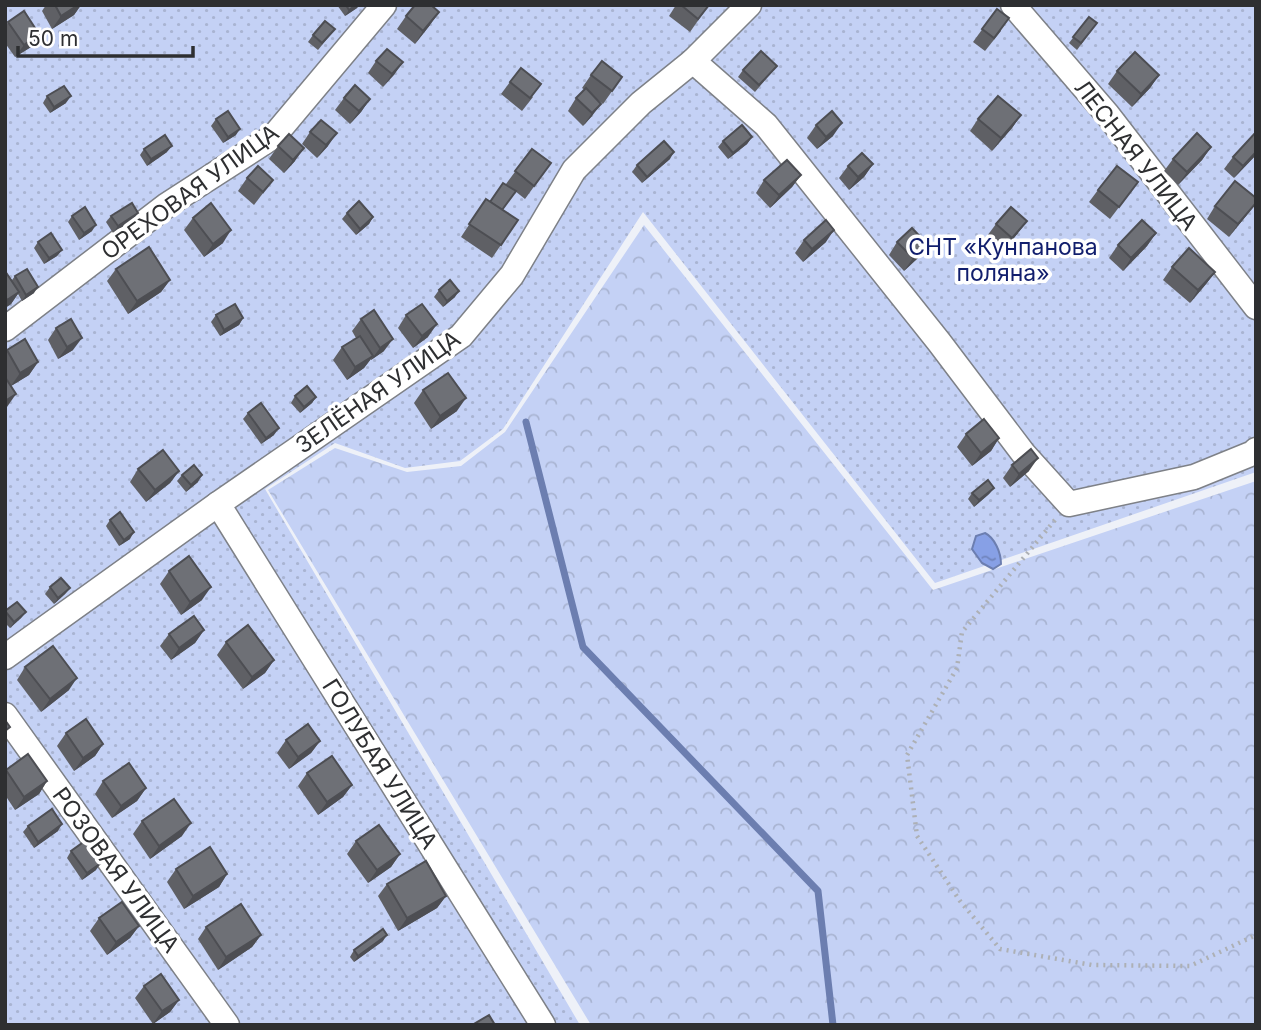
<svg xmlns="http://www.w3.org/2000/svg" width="1261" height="1030" font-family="Inter,sans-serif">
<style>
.grass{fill:url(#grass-dots)}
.forest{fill:url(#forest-crowns)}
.water{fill:url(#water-ripples);stroke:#6c7eb0;stroke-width:2}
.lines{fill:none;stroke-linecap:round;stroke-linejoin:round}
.stream{stroke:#6c7eb0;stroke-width:7}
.minor-casing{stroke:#7e8187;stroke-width:27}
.path{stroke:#adb0b5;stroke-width:4.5;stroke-dasharray:2 5;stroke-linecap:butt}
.minor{stroke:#fff;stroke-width:24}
.wall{fill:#5f6065}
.shaded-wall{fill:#4d4e53}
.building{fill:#6e7076;stroke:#4d4e53;stroke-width:2}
.labels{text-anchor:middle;stroke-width:7;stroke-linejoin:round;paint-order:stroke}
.street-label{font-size:23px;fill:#2e2f31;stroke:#fff}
.park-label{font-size:23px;fill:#111e6d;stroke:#fff}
</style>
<defs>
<pattern id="grass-dots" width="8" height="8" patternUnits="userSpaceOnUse" patternTransform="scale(1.75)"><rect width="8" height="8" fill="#c4d1f5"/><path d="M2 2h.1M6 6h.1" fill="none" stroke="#a9b4d2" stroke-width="1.8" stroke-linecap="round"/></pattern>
<pattern id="forest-crowns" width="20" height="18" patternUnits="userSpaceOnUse" patternTransform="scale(1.75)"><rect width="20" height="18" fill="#c4d1f5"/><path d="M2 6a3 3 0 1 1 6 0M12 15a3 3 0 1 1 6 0" fill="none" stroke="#a9b4d2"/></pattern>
<pattern id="water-ripples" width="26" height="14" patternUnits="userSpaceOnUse" patternTransform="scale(1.75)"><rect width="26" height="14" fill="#87a0e6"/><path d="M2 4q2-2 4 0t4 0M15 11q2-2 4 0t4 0" fill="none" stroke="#6f83bb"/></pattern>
</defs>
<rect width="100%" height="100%" fill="#eef1f8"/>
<path class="grass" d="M 5,5 L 1256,5 L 1256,472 L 935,583 L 643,212 L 503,429 L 460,461 L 405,468 L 335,443 L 265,489 L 580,1025 L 5,1025 Z"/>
<path class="forest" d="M 644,225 L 933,590 L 1256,481 L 1256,1025 L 591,1025 L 268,490 L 335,448 L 407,472 L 461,466 L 505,432 Z"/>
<path class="water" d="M 985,533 C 995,538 1001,553 1001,564 L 993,569 L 982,563 L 972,549 L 976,536 Z"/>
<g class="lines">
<path class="stream" d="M 526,422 L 583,647 L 818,891 L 833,1025"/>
<g class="minor-casing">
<g id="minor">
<path d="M 1013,5 L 1107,114 L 1256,307"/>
<path d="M 693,61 L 766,125 L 939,342 L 1023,453 L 1069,504 L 1194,477 L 1253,453 L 1256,450"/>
<path d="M 5,329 L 167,205 L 274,136 L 384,5"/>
<path d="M 218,504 L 543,1025"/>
<path d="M 5,657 L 218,504 L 461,336 L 512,275 L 574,170 L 641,103 L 693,61 L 749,5"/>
<path d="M 5,715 L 227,1025"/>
</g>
</g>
<path class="path" d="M 1055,520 L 962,632 L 957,668 L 907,755 L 917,836 L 960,901 L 1000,949 L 1092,965 L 1190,966 L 1256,935"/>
<use href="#minor" class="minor"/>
</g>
<g class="wall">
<path d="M 46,5 L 81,5 L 74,15 L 52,29 L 42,11 Z"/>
<path d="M 337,5 L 359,5 L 357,8 L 345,16 Z"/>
<path d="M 676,5 L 709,5 L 690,32 L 669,16 Z"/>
<path d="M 997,9 L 1001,31 L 985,51 L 973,42 Z"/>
<path d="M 406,16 L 430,25 L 415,44 L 397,29 Z"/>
<path d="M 1089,17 L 1097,23 L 1077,50 L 1069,43 Z"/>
<path d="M 8,22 L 31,47 L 15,57 L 5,43 L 5,27 Z"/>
<path d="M 335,29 L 318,50 L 308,42 L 313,35 Z"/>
<path d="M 376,61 L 403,62 L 383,87 L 368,73 Z"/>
<path d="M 777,66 L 755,92 L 738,77 L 743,70 Z"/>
<path d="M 1117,71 L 1159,75 L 1150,88 L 1132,107 L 1108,84 Z"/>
<path d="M 591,75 L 622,77 L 603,104 L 595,98 L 592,116 L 583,126 L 568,111 L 576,98 L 585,90 L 582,88 Z"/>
<path d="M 510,82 L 533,97 L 522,111 L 501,94 Z"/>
<path d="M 47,96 L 66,103 L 50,113 L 43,103 Z"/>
<path d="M 344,98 L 370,99 L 361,112 L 350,124 L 335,110 Z"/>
<path d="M 1021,115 L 1012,128 L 992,151 L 970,131 L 978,119 Z"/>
<path d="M 216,119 L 236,135 L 223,143 L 211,126 Z"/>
<path d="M 816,125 L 833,136 L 817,149 L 807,138 Z"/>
<path d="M 310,132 L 328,146 L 317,158 L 302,144 Z"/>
<path d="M 1256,132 L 1256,155 L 1234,178 L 1224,169 L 1233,157 Z"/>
<path d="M 752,137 L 747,144 L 728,159 L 718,147 L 723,141 Z"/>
<path d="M 278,146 L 295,161 L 284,173 L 269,159 Z"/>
<path d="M 1211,147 L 1202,160 L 1178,185 L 1164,171 L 1173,159 Z"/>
<path d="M 144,149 L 167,152 L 147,166 L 140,155 Z"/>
<path d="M 532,149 L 551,163 L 525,199 L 515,191 L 502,210 L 518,220 L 492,258 L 461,237 L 486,199 L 490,202 L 506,184 Z"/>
<path d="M 670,159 L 642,183 L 632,172 L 637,165 Z"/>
<path d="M 873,164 L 864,177 L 849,190 L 839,178 L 848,166 Z"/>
<path d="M 801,175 L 792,187 L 770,208 L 756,193 L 764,180 Z"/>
<path d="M 247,178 L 273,180 L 254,205 L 238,191 Z"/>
<path d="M 1138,182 L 1110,219 L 1089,202 L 1098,190 Z"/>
<path d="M 1215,206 L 1249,212 L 1229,237 L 1207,219 Z"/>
<path d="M 347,213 L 373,217 L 369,224 L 356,235 L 342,219 Z"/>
<path d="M 72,216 L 92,231 L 79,240 L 68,222 Z"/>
<path d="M 111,216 L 134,219 L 113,233 L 106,222 Z"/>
<path d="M 193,218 L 223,243 L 204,257 L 184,230 Z"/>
<path d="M 996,224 L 1018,233 L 1003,251 L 987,236 Z"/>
<path d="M 1156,233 L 1147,246 L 1123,271 L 1109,258 L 1118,245 Z"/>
<path d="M 804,240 L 826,242 L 803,262 L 795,253 Z"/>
<path d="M 38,242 L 62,250 L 57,256 L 44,264 L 34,248 Z"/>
<path d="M 897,242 L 927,244 L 919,257 L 904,271 L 889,255 Z"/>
<path d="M 1172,267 L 1215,272 L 1206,284 L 1190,303 L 1163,280 Z"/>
<path d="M 116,269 L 170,280 L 161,292 L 128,314 L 107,281 Z"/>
<path d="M 5,271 L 12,280 L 15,276 L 34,293 L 22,301 L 18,294 L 11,304 L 5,308 Z"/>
<path d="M 439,290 L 455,297 L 443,307 L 434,297 Z"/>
<path d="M 216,315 L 243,318 L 239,325 L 220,336 L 211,322 Z"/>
<path d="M 406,315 L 428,337 L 413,348 L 398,328 Z"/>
<path d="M 361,319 L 384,351 L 371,360 L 371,359 L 364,368 L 347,380 L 333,360 L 342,347 L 356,338 L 352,331 Z"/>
<path d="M 56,328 L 73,350 L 58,359 L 48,340 Z"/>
<path d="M 7,350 L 38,362 L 29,375 L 11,386 L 5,376 L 5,352 Z"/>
<path d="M 423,390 L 457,411 L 431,429 L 414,403 Z"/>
<path d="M 295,396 L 316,397 L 312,403 L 300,413 L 291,403 Z"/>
<path d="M 248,413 L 274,435 L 261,444 L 243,419 Z"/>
<path d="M 966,434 L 999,438 L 991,451 L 972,466 L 957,447 Z"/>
<path d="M 1012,465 L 1029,471 L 1010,487 L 1003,478 Z"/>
<path d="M 138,469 L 179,471 L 170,483 L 146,502 L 130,482 Z"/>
<path d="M 182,475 L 198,482 L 186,492 L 177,481 Z"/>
<path d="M 994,488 L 989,494 L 974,507 L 968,499 L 972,493 Z"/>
<path d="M 110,520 L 130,539 L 119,546 L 106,526 Z"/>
<path d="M 169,571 L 202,600 L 181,615 L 160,584 Z"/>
<path d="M 50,587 L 70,588 L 65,594 L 54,604 L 45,594 Z"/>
<path d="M 5,611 L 26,612 L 21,618 L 10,628 L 5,623 Z"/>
<path d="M 204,630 L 195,643 L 171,660 L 160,646 L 169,634 Z"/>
<path d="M 226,642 L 274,660 L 265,673 L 243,689 L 217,655 Z"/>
<path d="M 25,667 L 69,690 L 41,712 L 17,680 Z"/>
<path d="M 66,733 L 103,744 L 95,756 L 74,771 L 57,746 Z"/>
<path d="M 286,740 L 320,741 L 311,753 L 289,769 L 277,753 Z"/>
<path d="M 5,770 L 47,781 L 39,794 L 15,810 L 5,795 Z"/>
<path d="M 307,773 L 352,785 L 343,797 L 318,815 L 298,786 Z"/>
<path d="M 103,781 L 146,788 L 137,801 L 112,818 L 95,794 Z"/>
<path d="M 142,821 L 182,836 L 150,859 L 133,834 Z"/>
<path d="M 28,826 L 58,831 L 34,848 L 23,832 Z"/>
<path d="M 356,841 L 400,854 L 391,867 L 368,883 L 347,854 Z"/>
<path d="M 71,851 L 96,870 L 82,880 L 67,858 Z"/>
<path d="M 176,869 L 227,874 L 219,887 L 184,909 L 167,882 Z"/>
<path d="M 387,884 L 446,896 L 437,908 L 398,931 L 378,896 Z"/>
<path d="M 99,918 L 139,926 L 130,938 L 107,955 L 90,931 Z"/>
<path d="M 206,927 L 261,935 L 252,947 L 218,970 L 198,939 Z"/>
<path d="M 383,941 L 354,962 L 350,957 L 354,950 Z"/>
<path d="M 144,986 L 179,1000 L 170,1012 L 153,1024 L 135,998 Z"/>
</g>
<g class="shaded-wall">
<path d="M 78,5 L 81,5 L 74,15 L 52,29 L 61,16 Z"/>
<path d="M 356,5 L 359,5 L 357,8 L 345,16 L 349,10 Z"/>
<path d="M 439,12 L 430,25 L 415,44 L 423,31 Z"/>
<path d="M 39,34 L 31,47 L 15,57 L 24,45 Z"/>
<path d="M 403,62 L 394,75 L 383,87 L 392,74 Z"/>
<path d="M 1159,75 L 1150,88 L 1132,107 L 1141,94 Z"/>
<path d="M 71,96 L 66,103 L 50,113 L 54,107 Z"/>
<path d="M 370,99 L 361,112 L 350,124 L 359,111 Z"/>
<path d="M 601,104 L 592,116 L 583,126 L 592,113 Z"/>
<path d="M 1021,115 L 1012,128 L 992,151 L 1001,138 Z"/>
<path d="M 842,123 L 833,136 L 817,149 L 826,137 Z"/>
<path d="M 240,129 L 236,135 L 223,143 L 228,137 Z"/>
<path d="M 337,133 L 328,146 L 317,158 L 326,145 Z"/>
<path d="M 752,137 L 747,144 L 728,159 L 733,153 Z"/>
<path d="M 172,146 L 167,152 L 147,166 L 151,159 Z"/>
<path d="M 1211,147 L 1202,160 L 1178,185 L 1187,172 Z"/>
<path d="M 304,148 L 295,161 L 284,173 L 293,160 Z"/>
<path d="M 674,152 L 670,159 L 642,183 L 647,177 Z"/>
<path d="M 1256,152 L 1256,155 L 1234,178 L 1243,166 Z"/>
<path d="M 873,164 L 864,177 L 849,190 L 858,177 Z"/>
<path d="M 801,175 L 792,187 L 770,208 L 779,195 Z"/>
<path d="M 1256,203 L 1249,212 L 1229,237 L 1238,224 Z"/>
<path d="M 138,213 L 134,219 L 113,233 L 118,226 Z"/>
<path d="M 373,217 L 369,224 L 356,235 L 360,229 Z"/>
<path d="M 1027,221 L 1018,233 L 1003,251 L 1012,238 Z"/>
<path d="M 96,225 L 92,231 L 79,240 L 84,233 Z"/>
<path d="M 231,230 L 223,243 L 204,257 L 213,244 Z"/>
<path d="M 834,230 L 826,242 L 803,262 L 812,249 Z"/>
<path d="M 1156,233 L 1147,246 L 1123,271 L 1131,258 Z"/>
<path d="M 927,244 L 919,257 L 904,271 L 913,258 Z"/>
<path d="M 62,250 L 57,256 L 44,264 L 49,258 Z"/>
<path d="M 1215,272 L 1206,284 L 1190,303 L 1198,290 Z"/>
<path d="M 170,280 L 161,292 L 128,314 L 137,301 Z"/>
<path d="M 38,287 L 34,293 L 22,301 L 26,295 Z"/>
<path d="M 459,291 L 455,297 L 443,307 L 447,301 Z"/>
<path d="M 19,292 L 11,304 L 5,308 L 5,303 L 7,300 Z"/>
<path d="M 243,318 L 239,325 L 220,336 L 224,330 Z"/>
<path d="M 437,324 L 428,337 L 413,348 L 422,336 Z"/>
<path d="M 82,338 L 73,350 L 58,359 L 67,347 Z"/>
<path d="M 393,339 L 384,351 L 371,360 L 380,348 Z"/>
<path d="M 373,356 L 364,368 L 347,380 L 355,367 Z"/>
<path d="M 38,362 L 29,375 L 11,386 L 20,373 Z"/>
<path d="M 16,394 L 7,407 L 5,408 L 5,401 Z"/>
<path d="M 316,397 L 312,403 L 300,413 L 304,407 Z"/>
<path d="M 466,398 L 457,411 L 431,429 L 440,416 Z"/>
<path d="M 279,428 L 274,435 L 261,444 L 266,438 Z"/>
<path d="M 999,438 L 991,451 L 972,466 L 981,453 Z"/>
<path d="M 1038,458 L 1029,471 L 1010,487 L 1019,474 Z"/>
<path d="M 179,471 L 170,483 L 146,502 L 155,490 Z"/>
<path d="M 202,475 L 198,482 L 186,492 L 191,485 Z"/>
<path d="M 994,488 L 989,494 L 974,507 L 979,500 Z"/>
<path d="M 134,532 L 130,539 L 119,546 L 124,540 Z"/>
<path d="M 211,587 L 202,600 L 181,615 L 190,602 Z"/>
<path d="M 70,588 L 65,594 L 54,604 L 58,598 Z"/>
<path d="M 26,612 L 21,618 L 10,628 L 14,622 Z"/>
<path d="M 204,630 L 195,643 L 171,660 L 179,648 Z"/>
<path d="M 274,660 L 265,673 L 243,689 L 252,677 Z"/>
<path d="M 77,678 L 69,690 L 41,712 L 50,699 Z"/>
<path d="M 320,741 L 311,753 L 289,769 L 298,757 Z"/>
<path d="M 103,744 L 95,756 L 74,771 L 83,758 Z"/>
<path d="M 47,781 L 39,794 L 15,810 L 24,797 Z"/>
<path d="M 352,785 L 343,797 L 318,815 L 327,802 Z"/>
<path d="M 146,788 L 137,801 L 112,818 L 121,806 Z"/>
<path d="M 191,823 L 182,836 L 150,859 L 159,846 Z"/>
<path d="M 62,824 L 58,831 L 34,848 L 38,842 Z"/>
<path d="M 400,854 L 391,867 L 368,883 L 377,870 Z"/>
<path d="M 101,863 L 96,870 L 82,880 L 87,873 Z"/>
<path d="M 227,874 L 219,887 L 184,909 L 193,896 Z"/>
<path d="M 446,896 L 437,908 L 398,931 L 407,918 Z"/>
<path d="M 139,926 L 130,938 L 107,955 L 116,942 Z"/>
<path d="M 261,935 L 252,947 L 218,970 L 226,957 Z"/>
<path d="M 387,935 L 383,941 L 354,962 L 358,956 Z"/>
<path d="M 179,1000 L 170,1012 L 153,1024 L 162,1011 Z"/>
</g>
<g class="building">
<path d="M 55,5 L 78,5 L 61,16 Z"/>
<path d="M 346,5 L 356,5 L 349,10 Z"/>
<path d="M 415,5 L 431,5 L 439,12 L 423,31 L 406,16 Z"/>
<path d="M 681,5 L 709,5 L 698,19 Z"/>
<path d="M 997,9 L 1009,18 L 994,38 L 982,29 Z"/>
<path d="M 24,11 L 39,34 L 24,45 L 8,22 Z"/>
<path d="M 1089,17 L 1097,23 L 1081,43 L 1073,37 Z"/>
<path d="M 325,21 L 335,29 L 322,43 L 313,35 Z"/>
<path d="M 387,49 L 403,62 L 392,74 L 376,61 Z"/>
<path d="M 761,51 L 777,66 L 759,85 L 743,70 Z"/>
<path d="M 1135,52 L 1159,75 L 1141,94 L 1117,71 Z"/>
<path d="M 602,61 L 622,77 L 612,91 L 591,75 Z"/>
<path d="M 521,68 L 541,84 L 530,98 L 510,82 Z"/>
<path d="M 355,85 L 370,99 L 359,111 L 344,98 Z"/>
<path d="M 64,86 L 71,96 L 54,107 L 47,96 Z"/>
<path d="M 586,88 L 601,104 L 592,113 L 576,98 Z"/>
<path d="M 998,96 L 1021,115 L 1001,138 L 978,119 Z"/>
<path d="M 228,111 L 240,129 L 228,137 L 216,119 Z"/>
<path d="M 832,111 L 842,123 L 826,137 L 816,125 Z"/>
<path d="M 321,120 L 337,133 L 326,145 L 310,132 Z"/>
<path d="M 742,125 L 752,137 L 733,153 L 723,141 Z"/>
<path d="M 1256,132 L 1256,152 L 1243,166 L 1233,157 Z"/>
<path d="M 1197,133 L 1211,147 L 1187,172 L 1173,159 Z"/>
<path d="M 289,134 L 304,148 L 293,160 L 278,146 Z"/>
<path d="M 165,135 L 172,146 L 151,159 L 144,149 Z"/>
<path d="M 664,141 L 674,152 L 647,177 L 637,165 Z"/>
<path d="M 532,149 L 551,163 L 534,186 L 515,171 Z"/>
<path d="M 862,153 L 873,164 L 858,177 L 848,166 Z"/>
<path d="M 787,160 L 801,175 L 779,195 L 764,180 Z"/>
<path d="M 258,166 L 273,180 L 263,192 L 247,178 Z"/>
<path d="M 1117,166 L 1138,182 L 1119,207 L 1098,190 Z"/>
<path d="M 1235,181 L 1256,198 L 1256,203 L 1238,224 L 1215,206 Z"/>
<path d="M 503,183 L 516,191 L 502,210 L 490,202 Z"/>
<path d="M 486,199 L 518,220 L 501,245 L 469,224 Z"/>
<path d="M 359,201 L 373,217 L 360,229 L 347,213 Z"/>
<path d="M 132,203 L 138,213 L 118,226 L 111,216 Z"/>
<path d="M 211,203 L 231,230 L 213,244 L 193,218 Z"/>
<path d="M 85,207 L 96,225 L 84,233 L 72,216 Z"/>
<path d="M 1011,207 L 1027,221 L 1012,238 L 996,224 Z"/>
<path d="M 826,220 L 834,230 L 812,249 L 804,240 Z"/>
<path d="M 1142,220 L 1156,233 L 1131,258 L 1118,245 Z"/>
<path d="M 912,228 L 927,244 L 913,258 L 897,242 Z"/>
<path d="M 51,233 L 62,250 L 49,258 L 38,242 Z"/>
<path d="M 149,247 L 170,280 L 137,301 L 116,269 Z"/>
<path d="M 1189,248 L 1215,272 L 1198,290 L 1172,267 Z"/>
<path d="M 27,269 L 38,287 L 26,295 L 15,276 Z"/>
<path d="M 5,271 L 19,292 L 7,300 L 5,296 Z"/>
<path d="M 450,280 L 459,291 L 447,301 L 439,290 Z"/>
<path d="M 235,304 L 243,318 L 224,330 L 216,315 Z"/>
<path d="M 422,304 L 437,324 L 422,336 L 406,315 Z"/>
<path d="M 374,310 L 393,339 L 380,348 L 361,319 Z"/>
<path d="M 71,319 L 82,338 L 67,347 L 56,328 Z"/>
<path d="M 360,336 L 373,356 L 355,367 L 342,347 Z"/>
<path d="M 25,339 L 38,362 L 20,373 L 7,350 Z"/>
<path d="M 448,373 L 466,398 L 440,416 L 423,390 Z"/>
<path d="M 5,377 L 16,394 L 5,401 Z"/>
<path d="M 307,386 L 316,397 L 304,407 L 295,396 Z"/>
<path d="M 261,403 L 279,428 L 266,438 L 248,413 Z"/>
<path d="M 984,419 L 999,438 L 981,453 L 966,434 Z"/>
<path d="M 1031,449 L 1038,458 L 1019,474 L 1012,465 Z"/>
<path d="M 163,450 L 179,471 L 155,490 L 138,469 Z"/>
<path d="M 194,465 L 202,475 L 191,485 L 182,475 Z"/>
<path d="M 988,480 L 994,488 L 979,500 L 972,493 Z"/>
<path d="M 120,512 L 134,532 L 124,540 L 110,520 Z"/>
<path d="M 189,556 L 211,587 L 190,602 L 169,571 Z"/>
<path d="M 61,578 L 70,588 L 58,598 L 50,587 Z"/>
<path d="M 17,602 L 26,612 L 14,622 L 5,611 Z"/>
<path d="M 194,616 L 204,630 L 179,648 L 169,634 Z"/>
<path d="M 248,625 L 274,660 L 252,677 L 226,642 Z"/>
<path d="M 53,646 L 77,678 L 50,699 L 25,667 Z"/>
<path d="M 86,719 L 103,744 L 83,758 L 66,733 Z"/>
<path d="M 5,720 L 10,727 L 5,731 Z"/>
<path d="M 308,724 L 320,741 L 298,757 L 286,740 Z"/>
<path d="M 28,754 L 47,781 L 24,797 L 6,770 Z"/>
<path d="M 332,756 L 352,785 L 327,802 L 307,773 Z"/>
<path d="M 129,763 L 146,788 L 121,806 L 103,781 Z"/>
<path d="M 174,799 L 191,823 L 159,846 L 142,821 Z"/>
<path d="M 52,809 L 62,824 L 38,842 L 28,826 Z"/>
<path d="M 379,825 L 400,854 L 377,870 L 356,841 Z"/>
<path d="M 85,841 L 101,863 L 87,873 L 71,851 Z"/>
<path d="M 210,847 L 227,874 L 193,896 L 176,869 Z"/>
<path d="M 426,861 L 446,896 L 407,918 L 387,884 Z"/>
<path d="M 122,902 L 139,926 L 116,942 L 99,918 Z"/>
<path d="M 241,904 L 261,935 L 226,957 L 206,927 Z"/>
<path d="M 383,929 L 387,935 L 358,956 L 354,950 Z"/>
<path d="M 161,974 L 179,1000 L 162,1011 L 144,986 Z"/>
<path d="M 489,1015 L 495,1025 L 474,1024 Z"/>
</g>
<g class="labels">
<g class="street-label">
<text transform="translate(1136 155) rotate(52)" y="8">ЛЕСНАЯ УЛИЦА</text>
<text transform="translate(190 192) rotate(-36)" y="8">ОРЕХОВАЯ УЛИЦА</text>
<text transform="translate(378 392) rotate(-35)" y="8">ЗЕЛЁНАЯ УЛИЦА</text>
<text transform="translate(380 764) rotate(58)" y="8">ГОЛУБАЯ УЛИЦА</text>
<text transform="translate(116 870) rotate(54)" y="8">РОЗОВАЯ УЛИЦА</text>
</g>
<g class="park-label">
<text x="1003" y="255">СНТ «Кунпанова<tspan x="1003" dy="26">поляна»</tspan></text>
</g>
</g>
<rect width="1261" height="1030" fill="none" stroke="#2e2f31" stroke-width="14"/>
<path d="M18 46v10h175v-10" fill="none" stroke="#2e2f31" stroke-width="3.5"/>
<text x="28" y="46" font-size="21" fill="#2e2f31" stroke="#ffffff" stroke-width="5" paint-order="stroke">50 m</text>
</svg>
